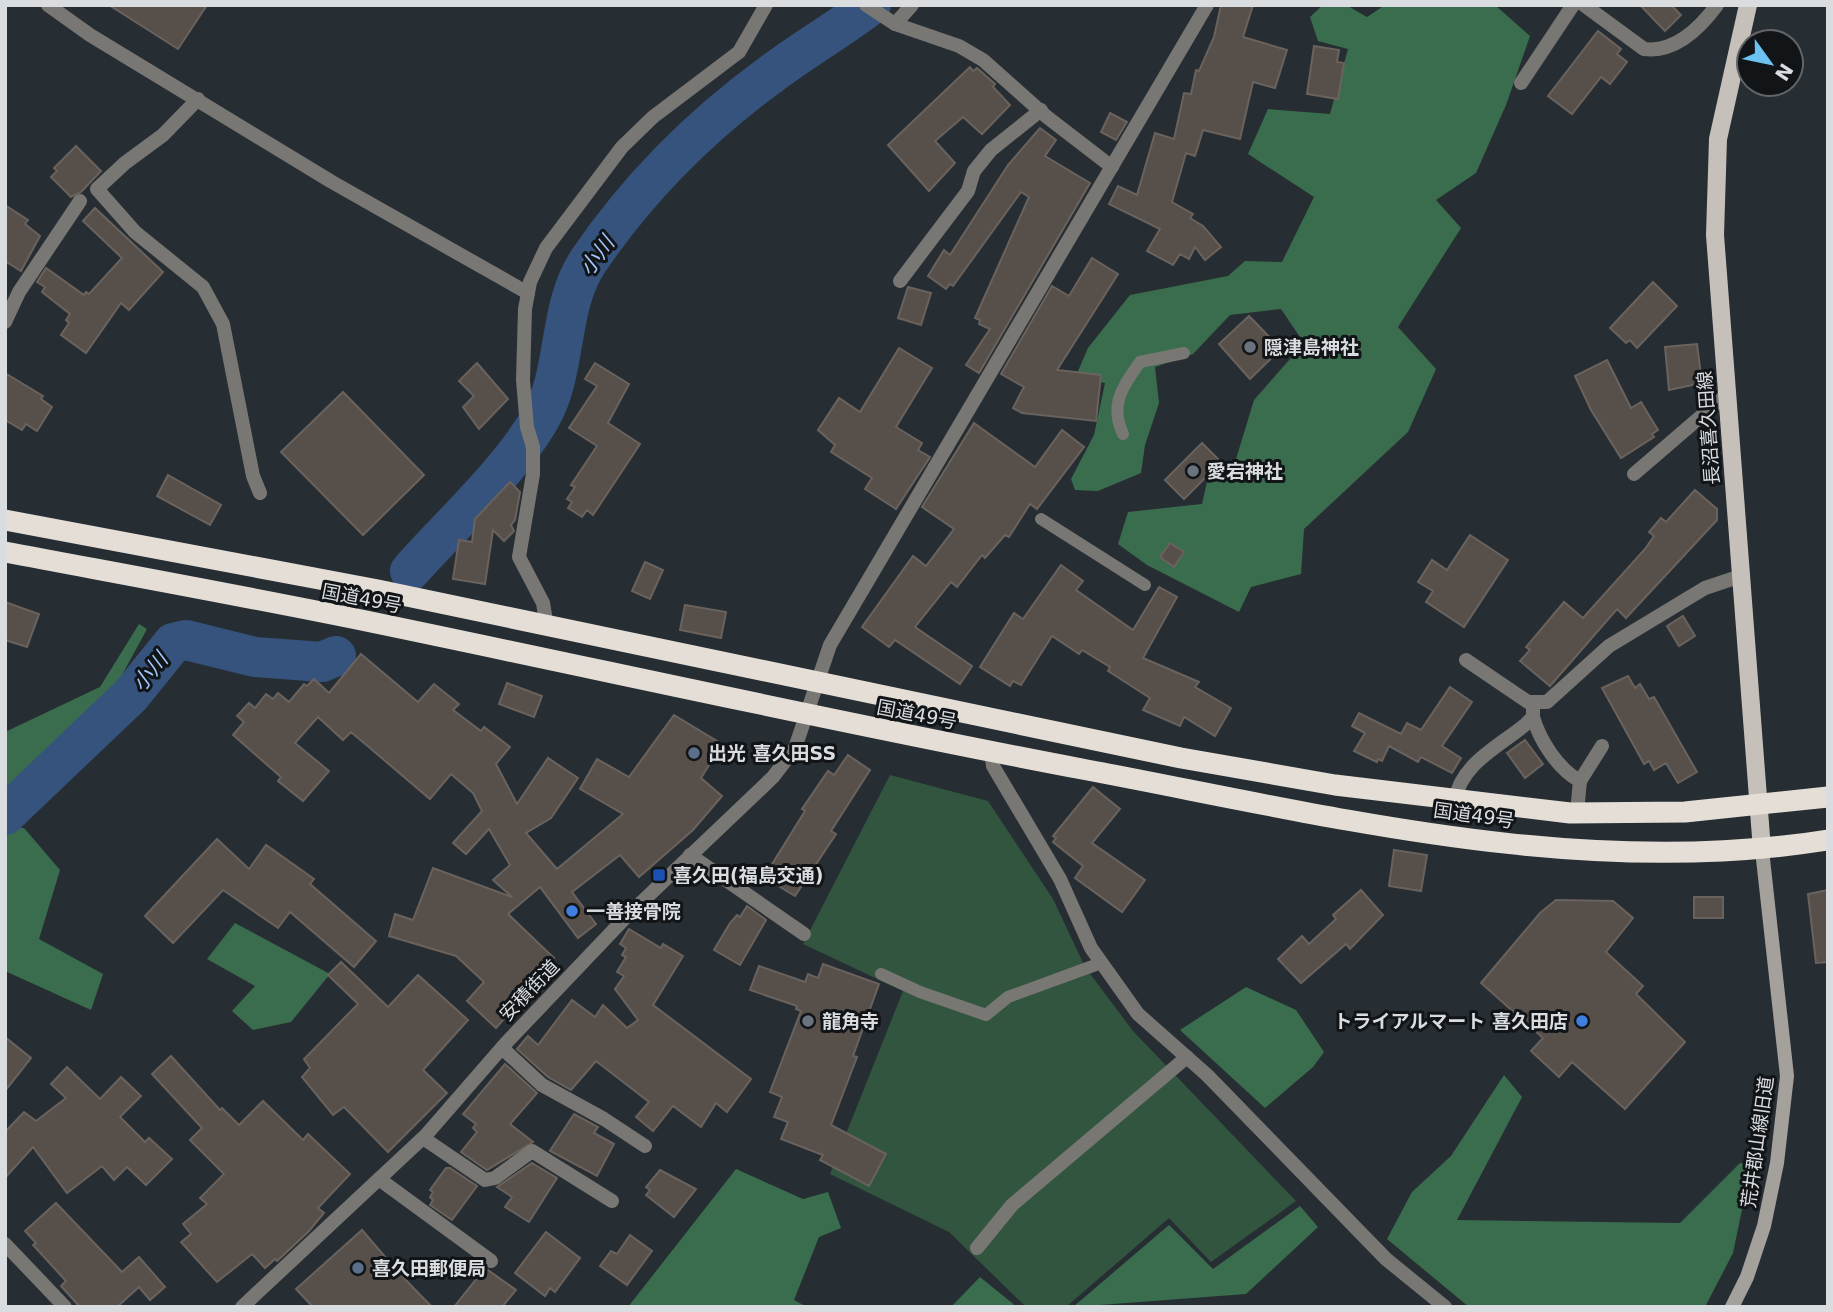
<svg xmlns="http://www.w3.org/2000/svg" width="1833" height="1312" font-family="'DejaVu Sans','Noto Sans JP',sans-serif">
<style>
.green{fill:#31553e}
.forest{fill:#3a6d4d}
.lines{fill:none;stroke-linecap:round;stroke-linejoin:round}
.river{stroke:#35537c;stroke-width:40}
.building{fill:#564f4a;stroke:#6a625d;stroke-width:2}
.lane{stroke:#797773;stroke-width:12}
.street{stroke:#797773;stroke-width:14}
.secondary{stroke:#a4a09b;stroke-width:14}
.primary{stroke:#c5c1ba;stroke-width:18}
.highway{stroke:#e4ded6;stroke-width:21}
.worship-dot{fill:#6b7280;stroke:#121518;stroke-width:2.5}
.service-dot{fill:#5c6f8a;stroke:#121518;stroke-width:2.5}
.transit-dot{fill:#1a4fb4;stroke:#121518;stroke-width:2.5}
.shop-dot{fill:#3f7fe0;stroke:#121518;stroke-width:2.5}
.labels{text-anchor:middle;stroke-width:6;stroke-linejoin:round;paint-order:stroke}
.poi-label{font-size:19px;font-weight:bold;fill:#d9dde0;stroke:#121518;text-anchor:start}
.street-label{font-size:19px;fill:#d9dde0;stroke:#121518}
.water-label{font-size:21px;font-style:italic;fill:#a1c7fc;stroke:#121518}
</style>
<rect width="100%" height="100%" fill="#272e33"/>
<path class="green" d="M 890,775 L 988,801 L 1053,899 L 1085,967 L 1133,1031 L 1296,1201 L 1211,1262 L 1169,1218 L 1066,1307 L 1026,1307 L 949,1232 L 830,1174 L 903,991 L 803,944 Z"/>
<g class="forest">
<path d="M 1323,5 L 1346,5 L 1367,17 L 1385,5 L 1495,5 L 1530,36 L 1506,105 L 1476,173 L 1436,200 L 1461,228 L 1398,327 L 1436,369 L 1408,432 L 1304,529 L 1301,574 L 1251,587 L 1239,612 L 1147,565 L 1118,544 L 1128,512 L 1202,504 L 1207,482 L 1233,469 L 1254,400 L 1304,343 L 1281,309 L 1230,315 L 1193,354 L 1155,367 L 1159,403 L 1145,445 L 1141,473 L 1098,491 L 1075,490 L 1071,479 L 1094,435 L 1105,383 L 1075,378 L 1088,348 L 1130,295 L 1228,276 L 1245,261 L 1282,262 L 1314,197 L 1248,154 L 1268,109 L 1330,114 L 1348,49 L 1318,41 L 1310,17 Z"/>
<path d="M 139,624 L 147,629 L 122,675 L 114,704 L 5,801 L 5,732 L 100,687 Z"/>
<path d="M 12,827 L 24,828 L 60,870 L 39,939 L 103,974 L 91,1010 L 5,971 L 5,835 Z"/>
<path d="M 235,923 L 330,974 L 291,1022 L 253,1030 L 232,1011 L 255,986 L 207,959 Z"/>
<path d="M 1246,987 L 1296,1010 L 1324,1052 L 1313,1067 L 1265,1108 L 1180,1030 Z"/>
<path d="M 1504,1075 L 1522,1097 L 1457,1220 L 1680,1223 L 1740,1163 L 1751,1166 L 1733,1253 L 1705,1307 L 1469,1307 L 1387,1239 L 1412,1192 L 1451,1156 Z"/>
<path d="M 736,1169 L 803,1199 L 828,1192 L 841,1228 L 819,1237 L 794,1300 L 807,1307 L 628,1307 Z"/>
<path d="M 1300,1206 L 1318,1227 L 1246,1294 L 1073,1307 L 1169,1225 L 1213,1269 Z"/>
<path d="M 980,1277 L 1017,1307 L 951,1307 Z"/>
</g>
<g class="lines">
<g class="river">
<path d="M 410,571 C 451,525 511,470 541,417 C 568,369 557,307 589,260 C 639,187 699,127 770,75 C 803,50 838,30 871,5"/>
<path d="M 5,815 L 131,695 L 173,643 L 186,640 L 255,657 L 322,662 L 336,656"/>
</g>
</g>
<g class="building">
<path d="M 109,5 L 207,5 L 178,49 Z"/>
<path d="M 1221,5 L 1253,5 L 1243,37 L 1287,50 L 1275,88 L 1253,82 L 1240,139 L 1203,130 L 1195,156 L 1186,153 L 1172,202 L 1193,214 L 1190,218 L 1203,226 L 1221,247 L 1205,260 L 1195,247 L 1189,259 L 1180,254 L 1173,265 L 1147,251 L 1160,229 L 1109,204 L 1118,186 L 1137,195 L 1155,133 L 1174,139 L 1184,93 L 1191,94 L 1196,70 L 1199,71 L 1214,37 Z"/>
<path d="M 1640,5 L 1671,5 L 1681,15 L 1665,31 Z"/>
<path d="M 1598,31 L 1621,49 L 1617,54 L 1627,62 L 1610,84 L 1601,77 L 1572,114 L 1548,96 Z"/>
<path d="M 1314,46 L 1339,50 L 1337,62 L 1344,63 L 1338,99 L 1307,94 Z"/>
<path d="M 970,67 L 973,71 L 977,68 L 995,84 L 993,87 L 1010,105 L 982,134 L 963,117 L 935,141 L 955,163 L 929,191 L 888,145 Z"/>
<path d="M 1110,113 L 1127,122 L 1116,140 L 1101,132 Z"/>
<path d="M 1040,128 L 1056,140 L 1045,156 L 1090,183 L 979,373 L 966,365 L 990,329 L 979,324 L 980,320 L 975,318 L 1029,197 L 1021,192 L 953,286 L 950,284 L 946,289 L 928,276 L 944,250 L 950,255 L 1008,165 Z"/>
<path d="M 76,146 L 101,171 L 81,192 L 71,197 L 51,177 L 57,171 L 54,168 Z"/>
<path d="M 5,205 L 28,220 L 25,224 L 40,236 L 21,271 L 5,261 Z"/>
<path d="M 95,208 L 163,272 L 129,310 L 121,303 L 86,353 L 61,335 L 69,323 L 66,320 L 70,314 L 42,292 L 45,287 L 37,282 L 46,268 L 84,295 L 86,292 L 89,294 L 122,258 L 83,221 Z"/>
<path d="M 1092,258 L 1118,274 L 1057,370 L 1101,375 L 1096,421 L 1022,413 L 1013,408 L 1024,387 L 1001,374 L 1052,286 L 1069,296 Z"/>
<path d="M 1653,282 L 1677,306 L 1637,348 L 1630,340 L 1626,343 L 1610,328 Z"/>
<path d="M 908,287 L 931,293 L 921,325 L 898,318 Z"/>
<path d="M 1249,316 L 1281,349 L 1250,379 L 1219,344 Z"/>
<path d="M 1697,344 L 1702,383 L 1669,390 L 1665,347 Z"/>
<path d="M 899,348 L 932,368 L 896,427 L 922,443 L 918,450 L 930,457 L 896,509 L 865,489 L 872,478 L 831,452 L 835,445 L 818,430 L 839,398 L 860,412 Z"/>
<path d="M 1607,360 L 1631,408 L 1641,402 L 1658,430 L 1652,434 L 1654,437 L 1621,458 L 1591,410 L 1575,376 Z"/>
<path d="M 477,363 L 508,399 L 479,429 L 463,407 L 474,396 L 459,381 Z"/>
<path d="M 595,363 L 629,384 L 608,423 L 640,444 L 593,515 L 587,510 L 582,517 L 568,508 L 572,502 L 567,499 L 575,487 L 571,485 L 597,446 L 569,428 L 597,386 L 585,379 Z"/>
<path d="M 5,373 L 43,396 L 41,399 L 52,407 L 37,431 L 26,424 L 22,430 L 5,420 Z"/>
<path d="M 343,392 L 424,475 L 363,535 L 281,452 Z"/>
<path d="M 974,423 L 1035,467 L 1062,430 L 1084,447 L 1037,509 L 1030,504 L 1009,537 L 1005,535 L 985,558 L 982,555 L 957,587 L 951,582 L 915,627 L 972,666 L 960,684 L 895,640 L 889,647 L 862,627 L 913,556 L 926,566 L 954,529 L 922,507 Z"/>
<path d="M 1202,443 L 1221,462 L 1184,499 L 1165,480 Z"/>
<path d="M 168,475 L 221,505 L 210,525 L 157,496 Z"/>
<path d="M 510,482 L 520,492 L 515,520 L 511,525 L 514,531 L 504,541 L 493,530 L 485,584 L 453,579 L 459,540 L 472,542 L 475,519 Z"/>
<path d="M 1695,490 L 1717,509 L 1717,520 L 1626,618 L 1617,609 L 1550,686 L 1520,661 L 1530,650 L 1526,647 L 1564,602 L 1583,618 L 1645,549 L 1654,536 L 1649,532 L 1661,518 L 1666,522 Z"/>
<path d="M 1470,535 L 1508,560 L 1464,627 L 1426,602 L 1433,591 L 1418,582 L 1432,560 L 1447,570 Z"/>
<path d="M 1170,543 L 1184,552 L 1174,567 L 1160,557 Z"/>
<path d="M 645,562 L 663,570 L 650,599 L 632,591 Z"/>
<path d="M 1061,565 L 1083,581 L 1076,590 L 1133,630 L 1159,587 L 1177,597 L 1143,658 L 1199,682 L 1195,687 L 1231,708 L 1215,736 L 1184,717 L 1180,726 L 1143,710 L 1150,698 L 1108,671 L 1110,667 L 1082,650 L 1079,654 L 1052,636 L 1021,685 L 1013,681 L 1010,686 L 980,667 L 1014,613 L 1023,619 Z"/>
<path d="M 5,602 L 39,614 L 27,647 L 5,640 Z"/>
<path d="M 685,605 L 726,612 L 721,638 L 680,630 Z"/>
<path d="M 1683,616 L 1695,636 L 1679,646 L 1667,626 Z"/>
<path d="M 361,654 L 418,702 L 434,684 L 459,704 L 453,710 L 481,731 L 484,727 L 510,747 L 496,764 L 517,804 L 548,758 L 578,778 L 551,818 L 526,833 L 557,869 L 623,814 L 580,789 L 597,759 L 629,777 L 674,715 L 722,744 L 701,778 L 722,796 L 693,830 L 639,877 L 620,855 L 572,892 L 596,924 L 578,938 L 540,887 L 508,914 L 554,958 L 521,993 L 524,996 L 496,1028 L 467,1001 L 484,982 L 456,956 L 389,936 L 395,914 L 413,920 L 433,868 L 512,897 L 493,880 L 510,865 L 489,829 L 466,854 L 453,843 L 482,811 L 473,793 L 451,774 L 430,799 L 351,732 L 343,740 L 318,717 L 295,743 L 329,771 L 303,801 L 278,781 L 281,777 L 233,735 L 244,722 L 237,716 L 249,703 L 255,708 L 266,694 L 273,699 L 278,693 L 289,702 L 304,684 L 307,686 L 314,679 L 329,693 Z"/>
<path d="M 1628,676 L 1635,688 L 1640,684 L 1649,699 L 1654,697 L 1697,772 L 1678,783 L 1666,763 L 1654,770 L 1649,761 L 1644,764 L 1602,688 Z"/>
<path d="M 507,683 L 542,696 L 534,717 L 499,704 Z"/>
<path d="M 1450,687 L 1472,702 L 1442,746 L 1461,758 L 1452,773 L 1421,757 L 1418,762 L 1389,746 L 1382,761 L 1378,759 L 1377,762 L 1354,751 L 1365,733 L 1352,726 L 1359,713 L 1401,734 L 1407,723 L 1421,730 Z"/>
<path d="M 1525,740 L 1543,764 L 1525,778 L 1507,753 Z"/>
<path d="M 848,755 L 870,770 L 831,831 L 836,834 L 795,896 L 770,881 L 775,872 L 769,869 L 805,811 L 802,809 L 828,771 L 834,775 Z"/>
<path d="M 1093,787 L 1120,809 L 1092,843 L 1145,880 L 1122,912 L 1075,878 L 1083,866 L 1053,842 L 1056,838 L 1053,836 Z"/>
<path d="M 217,839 L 249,869 L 266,845 L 314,879 L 310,884 L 376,941 L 354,967 L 290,912 L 278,928 L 223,890 L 173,943 L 145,916 Z"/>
<path d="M 1394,850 L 1427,855 L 1421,891 L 1389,886 Z"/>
<path d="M 1361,890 L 1383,915 L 1350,949 L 1346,944 L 1301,983 L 1278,959 L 1302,936 L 1309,944 L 1336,919 L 1333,915 Z"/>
<path d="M 1828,890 L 1828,962 L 1816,963 L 1808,894 Z"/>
<rect x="1694" y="897" width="29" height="21"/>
<path d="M 1556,900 L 1613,901 L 1633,918 L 1606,952 L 1643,986 L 1636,994 L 1685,1042 L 1625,1109 L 1572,1062 L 1559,1077 L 1531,1051 L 1543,1038 L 1481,983 L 1540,913 Z"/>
<path d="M 747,906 L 766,920 L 740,965 L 714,950 L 730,923 L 737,915 L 740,917 Z"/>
<path d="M 629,929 L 661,948 L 663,944 L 683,956 L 653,1005 L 751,1079 L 727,1112 L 716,1103 L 701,1127 L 673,1106 L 653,1131 L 636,1117 L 649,1102 L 596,1061 L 571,1090 L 548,1077 L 517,1049 L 528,1036 L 538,1045 L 572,1000 L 595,1017 L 603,1005 L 627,1028 L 638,1020 L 615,989 L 624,976 L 617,972 L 626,957 L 622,955 L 626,948 L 620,944 Z"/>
<path d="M 341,962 L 388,1007 L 418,975 L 468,1020 L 423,1070 L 447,1093 L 388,1152 L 344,1107 L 333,1115 L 302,1077 L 310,1068 L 304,1059 L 358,1004 L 328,975 Z"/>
<path d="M 823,964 L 879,984 L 853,1056 L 857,1057 L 831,1125 L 886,1154 L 869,1186 L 820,1160 L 823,1155 L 781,1139 L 788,1122 L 774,1117 L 782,1097 L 770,1092 L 801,1011 L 796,1009 L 797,1006 L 750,990 L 759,966 L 805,982 L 808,974 L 818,978 Z"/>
<path d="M 5,1037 L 31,1058 L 5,1091 Z"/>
<path d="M 171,1056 L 220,1110 L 222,1108 L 239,1125 L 263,1101 L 303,1140 L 308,1134 L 350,1174 L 318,1208 L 324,1213 L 309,1231 L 277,1261 L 275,1259 L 265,1268 L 252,1254 L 217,1282 L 181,1242 L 191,1234 L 183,1224 L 207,1204 L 200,1198 L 224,1174 L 190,1140 L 202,1128 L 152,1074 Z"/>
<path d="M 505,1064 L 537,1093 L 510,1124 L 533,1142 L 487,1170 L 461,1152 L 477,1132 L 473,1128 L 476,1124 L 463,1114 Z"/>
<path d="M 67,1067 L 100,1099 L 121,1077 L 141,1096 L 120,1117 L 145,1142 L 149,1138 L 172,1159 L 146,1185 L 127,1167 L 114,1180 L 102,1166 L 67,1193 L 33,1147 L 5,1178 L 5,1132 L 24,1112 L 36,1121 L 66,1098 L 51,1084 Z"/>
<path d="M 574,1114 L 598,1127 L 594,1133 L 614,1144 L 597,1176 L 550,1151 Z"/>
<path d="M 532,1163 L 557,1178 L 529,1222 L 505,1207 L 512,1197 L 497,1187 Z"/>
<path d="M 446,1168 L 450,1168 L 477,1186 L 452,1220 L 430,1205 L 433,1200 L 430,1197 L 433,1192 L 430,1190 Z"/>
<path d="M 660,1170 L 696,1189 L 674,1217 L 646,1195 L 650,1190 L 646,1187 Z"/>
<path d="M 56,1203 L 122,1272 L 139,1257 L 165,1287 L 150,1300 L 139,1287 L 117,1307 L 80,1307 L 61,1286 L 66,1281 L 33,1245 L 36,1243 L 25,1231 Z"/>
<path d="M 362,1230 L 398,1272 L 432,1307 L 313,1307 L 296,1289 Z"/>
<path d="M 546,1232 L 580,1258 L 555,1292 L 550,1288 L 545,1296 L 515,1273 Z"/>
<path d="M 630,1235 L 652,1251 L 627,1285 L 600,1266 L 611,1251 L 617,1254 Z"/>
<path d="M 485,1268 L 516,1290 L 502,1307 L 454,1307 Z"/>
</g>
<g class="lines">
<g class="lane">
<path d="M 1123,434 C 1109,405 1123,386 1140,362 L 1184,353"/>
<path d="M 1041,519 L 1145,585"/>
<path d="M 881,974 L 920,992 L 986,1015 L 1008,997 L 1101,963"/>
</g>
<g class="street">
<path d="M 48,5 L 90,35 L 332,182 L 528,293"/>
<path d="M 866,5 L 895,24 L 959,46 L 983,60 L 1047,117 L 1112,167"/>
<path d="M 1584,5 L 1644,49 C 1675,53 1700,28 1717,5"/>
<path d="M 895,24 L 912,5"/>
<path d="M 1521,83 L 1573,5"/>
<path d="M 198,99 L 163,135 L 125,163 L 97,189 L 135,232 L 203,287 L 223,324 L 253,476 L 260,493"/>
<path d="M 900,281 L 968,191 L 974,171 L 991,150 L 1041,110"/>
<path d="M 5,322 L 19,292 L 80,201"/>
<path d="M 1634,474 L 1727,394"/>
<path d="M 547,627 L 543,603 L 519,557 L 533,474 L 533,447 L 527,427 L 523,380 L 525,309 L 530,282 L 546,248 L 622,147 L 653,117 L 739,52 L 766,5"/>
<path d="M 1466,660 L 1528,702 L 1547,702 L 1609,646 L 1705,588 L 1741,576"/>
<path d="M 1533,717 C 1540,741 1558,769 1580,781"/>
<path d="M 991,752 L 993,766 L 1060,879 L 1091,948 L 1138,1014 L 1207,1075 L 1386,1259 L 1445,1307"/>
<path d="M 1455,801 C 1460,764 1500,746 1526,724 L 1533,717 L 1533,702"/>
<path d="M 1577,812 L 1580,781 L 1602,746"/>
<path d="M 690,855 L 804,934"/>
<path d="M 502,1048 L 542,1085 L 604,1119 L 645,1146"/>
<path d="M 423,1138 L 485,1180 L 495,1178 L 532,1151 L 612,1201"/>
<path d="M 379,1179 L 491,1261"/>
<path d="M 5,1244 L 65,1307"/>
<path d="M 977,1248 L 1012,1205 L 1187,1057"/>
<path d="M 242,1307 L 426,1135 L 506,1043 L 626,917 L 773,777 L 795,748 L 830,645 L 1207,5"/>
</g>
<path class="secondary" d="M 1732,1307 L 1747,1277 L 1764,1226 L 1777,1163 L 1787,1076 L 1762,850"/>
<path class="primary" d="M 1748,5 L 1718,139 L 1715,235 L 1762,850"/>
<g class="highway">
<path d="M 5,520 L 378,590 L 1181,758 L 1335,785 L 1570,813 L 1685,812 L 1828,797"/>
<path d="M 5,552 C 127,575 249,597 371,622 C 608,671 844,724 1082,769 C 1327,815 1578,880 1828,840"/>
</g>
</g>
<g class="worship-dot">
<circle cx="1250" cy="347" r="7"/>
<circle cx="1193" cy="471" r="7"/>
<circle cx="808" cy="1021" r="7"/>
</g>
<g class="service-dot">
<circle cx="694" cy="753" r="7"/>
<circle cx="358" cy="1268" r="7"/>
</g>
<rect class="transit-dot" x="652" y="868" width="14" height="14" rx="3.5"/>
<g class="shop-dot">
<circle cx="572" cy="911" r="7"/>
<circle cx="1582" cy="1021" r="7"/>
</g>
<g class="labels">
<g class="poi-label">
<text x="1264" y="354">隠津島神社</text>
<text x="1207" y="478">愛宕神社</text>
<text x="708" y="760">出光 喜久田SS</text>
<text x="673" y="882">喜久田(福島交通)</text>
<text x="586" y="918">一善接骨院</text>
<text x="822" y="1028">龍角寺</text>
<text x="1568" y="1028" text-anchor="end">トライアルマート 喜久田店</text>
<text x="372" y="1275">喜久田郵便局</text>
</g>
<g class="street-label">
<text transform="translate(1708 428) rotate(-94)" y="7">長沼喜久田線</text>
<text transform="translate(362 598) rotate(11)" y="7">国道49号</text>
<text transform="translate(917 714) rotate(11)" y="7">国道49号</text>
<text transform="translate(1474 815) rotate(8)" y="7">国道49号</text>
<text transform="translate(529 990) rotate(-46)" y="7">安積街道</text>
<text transform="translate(1757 1142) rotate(-82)" y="7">荒井郡山線旧道</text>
</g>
<g class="water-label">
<text transform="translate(597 256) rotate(-54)" y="7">小川</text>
<text transform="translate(150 672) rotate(-51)" y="7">小川</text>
</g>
</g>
<rect width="1833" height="1312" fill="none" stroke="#d9dde0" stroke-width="14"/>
<g transform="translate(1770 63) rotate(123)"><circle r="33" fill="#121518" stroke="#626568" stroke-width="2"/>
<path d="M0-5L12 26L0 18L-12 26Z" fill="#6cc3f3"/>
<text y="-10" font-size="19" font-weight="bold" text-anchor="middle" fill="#d9dde0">N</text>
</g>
</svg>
